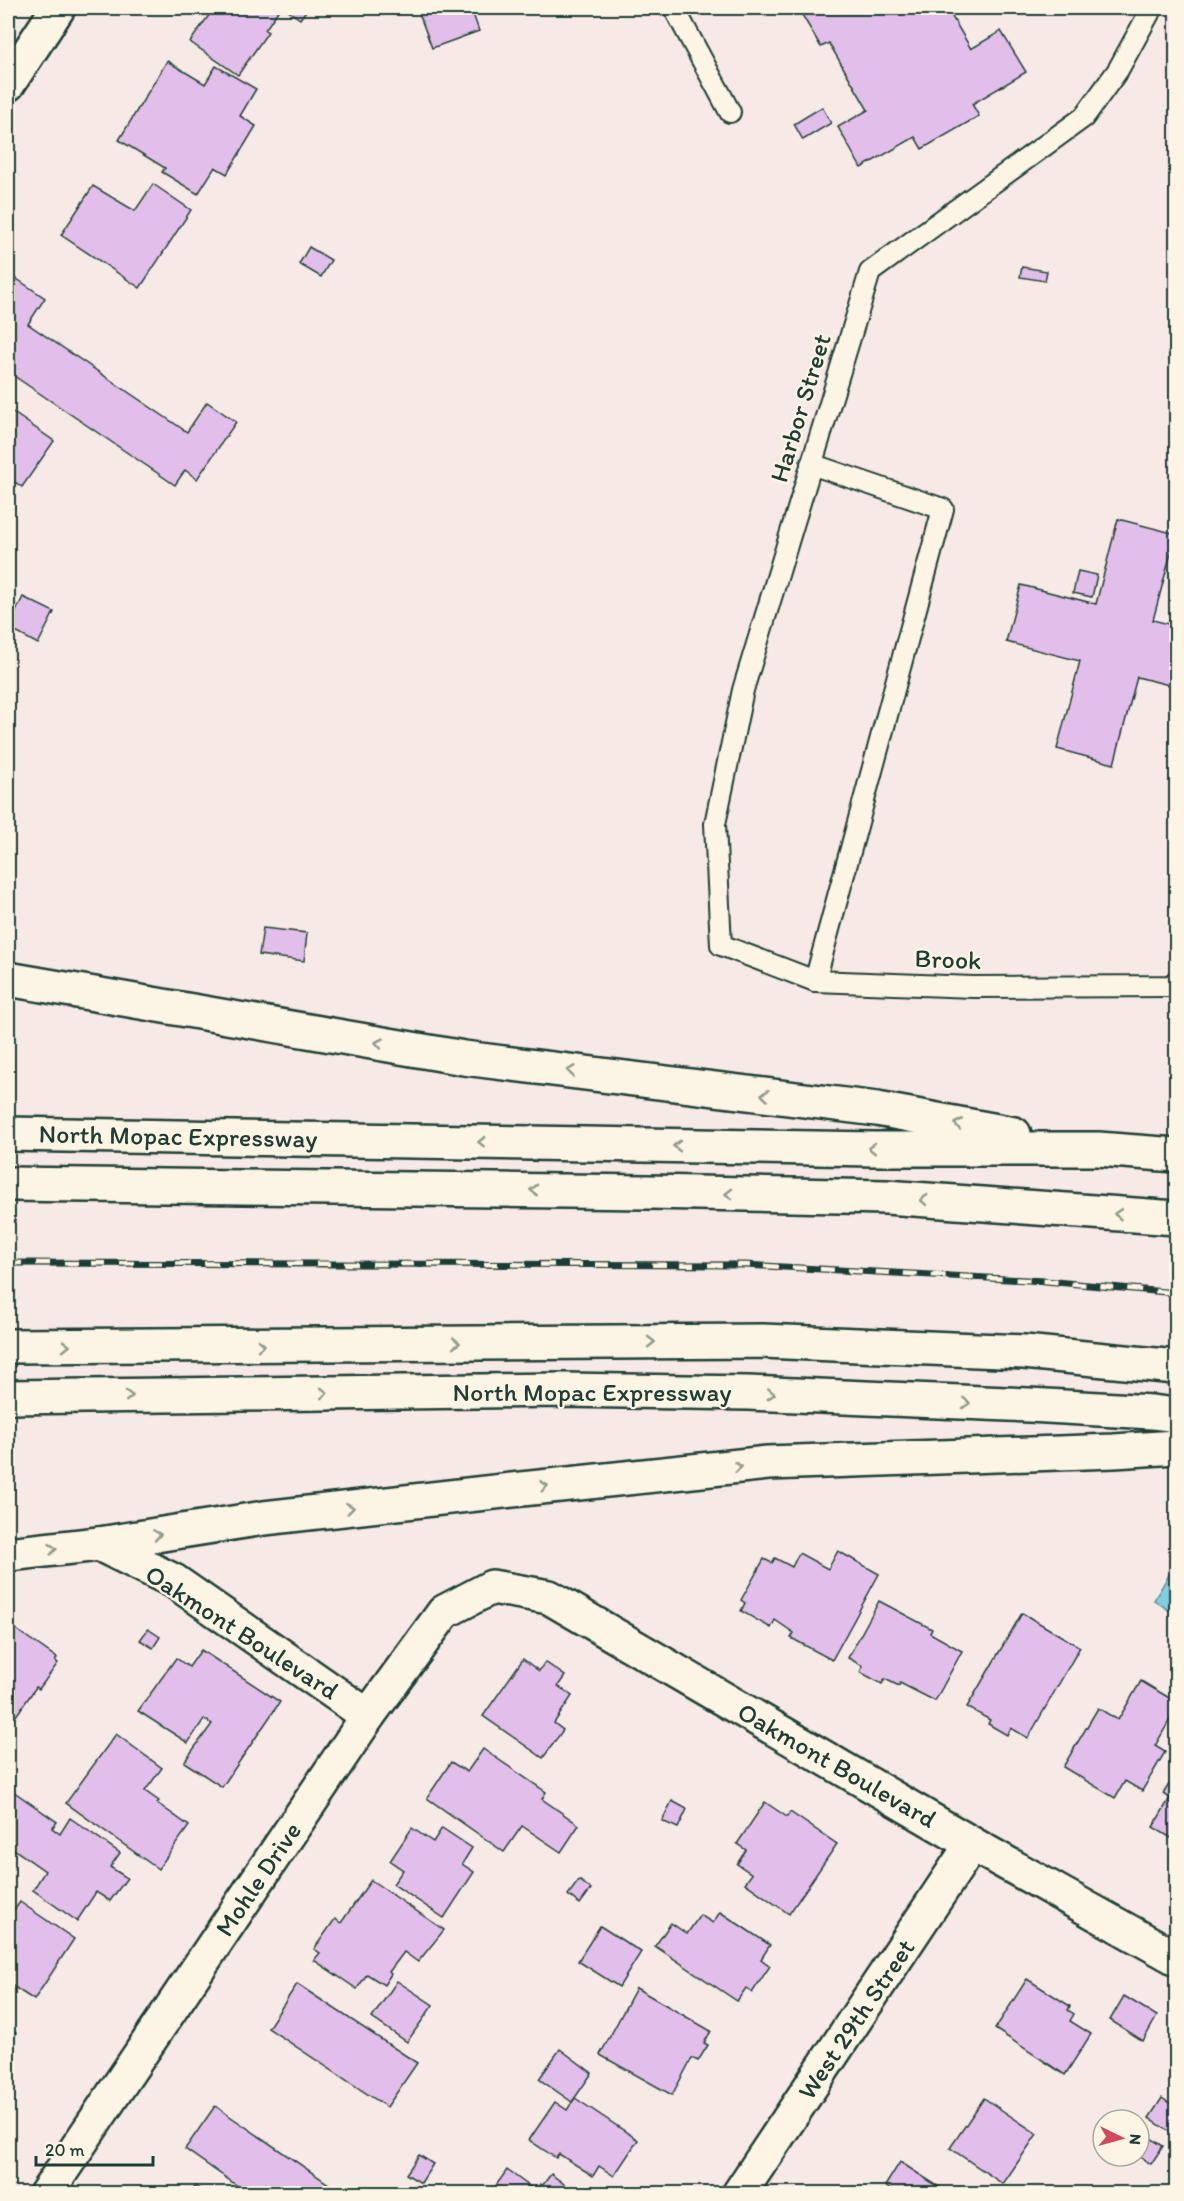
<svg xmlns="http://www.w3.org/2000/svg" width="1184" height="2201" font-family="Itim,sans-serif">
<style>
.water{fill:#82cee1;stroke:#5a949c;stroke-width:1.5}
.building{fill:#e2bfea;stroke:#1f3d34;stroke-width:1.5}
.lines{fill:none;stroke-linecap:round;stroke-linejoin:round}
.lane-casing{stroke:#1f3d34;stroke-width:24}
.street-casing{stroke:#1f3d34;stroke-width:38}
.secondary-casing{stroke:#1f3d34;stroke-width:38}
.highway-casing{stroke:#1f3d34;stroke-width:38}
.lane{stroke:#fcf5e5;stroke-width:20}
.street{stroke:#fcf5e5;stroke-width:33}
.secondary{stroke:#fcf5e5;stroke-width:33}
.highway{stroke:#fcf5e5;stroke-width:33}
.rail-casing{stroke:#1f3d34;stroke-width:7}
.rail{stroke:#fcf5e5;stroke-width:4.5;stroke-dasharray:14;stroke-linecap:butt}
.oneway{stroke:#8e998c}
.labels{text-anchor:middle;stroke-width:4.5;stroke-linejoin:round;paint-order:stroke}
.street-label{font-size:26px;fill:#1f3d34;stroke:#fcf5e5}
</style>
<rect width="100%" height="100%" fill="#f7eae6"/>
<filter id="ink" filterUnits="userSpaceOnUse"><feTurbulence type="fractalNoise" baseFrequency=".0167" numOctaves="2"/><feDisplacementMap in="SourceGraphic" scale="12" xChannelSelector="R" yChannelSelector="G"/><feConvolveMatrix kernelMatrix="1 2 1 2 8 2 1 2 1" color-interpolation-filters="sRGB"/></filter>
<g filter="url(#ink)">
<path class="water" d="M 1176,1563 L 1176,1615 L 1154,1600 Z"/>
<g class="building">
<path d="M 214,8 L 280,8 L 265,30 L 268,32 L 238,75 L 190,42 Z"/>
<path d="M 284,8 L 308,8 L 300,19 Z"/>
<path d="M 417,8 L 471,8 L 479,31 L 432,48 Z"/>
<path d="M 798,8 L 939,8 L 940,9 L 947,8 L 971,49 L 1001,31 L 1026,72 L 972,104 L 979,116 L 922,149 L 915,137 L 861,168 L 838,127 L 868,110 L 829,43 L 821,47 Z"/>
<path d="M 167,61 L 205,84 L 216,66 L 256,89 L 240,116 L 256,126 L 227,174 L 215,167 L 198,194 L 162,172 L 165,168 L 119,140 Z"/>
<path d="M 822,107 L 831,123 L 803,140 L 794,124 Z"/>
<path d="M 153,184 L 191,210 L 140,288 L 61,235 L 93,186 L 135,211 Z"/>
<path d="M 309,247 L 331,260 L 321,277 L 299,264 Z"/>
<path d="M 1022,267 L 1047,271 L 1045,281 L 1020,277 Z"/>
<path d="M 14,277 L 45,298 L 28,324 L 187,432 L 207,402 L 236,422 L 197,479 L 185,470 L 175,485 L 11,374 L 8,379 L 8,287 Z"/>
<path d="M 8,409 L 54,441 L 22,487 L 8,477 Z"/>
<path d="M 1118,519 L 1176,534 L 1153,620 L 1176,626 L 1176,672 L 1173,686 L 1137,677 L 1114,764 L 1057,749 L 1080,661 L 1006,642 L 1021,585 L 1096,604 Z"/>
<path d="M 1078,571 L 1097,575 L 1092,597 L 1073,593 Z"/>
<path d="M 23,597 L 54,612 L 38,644 L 8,628 Z"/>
<path d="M 263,928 L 307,933 L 304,961 L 259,955 Z"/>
<path d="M 838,1551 L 879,1574 L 832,1660 L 791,1638 L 794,1633 L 775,1620 L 771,1628 L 741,1611 L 745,1603 L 741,1600 L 764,1559 L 772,1563 L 775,1558 L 792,1567 L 799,1553 L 828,1569 Z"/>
<path d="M 879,1601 L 932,1629 L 930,1633 L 962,1651 L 935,1701 L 900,1683 L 899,1686 L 885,1679 L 882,1684 L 860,1672 L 863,1666 L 848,1658 Z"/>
<path d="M 1022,1613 L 1080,1647 L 1028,1738 L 1011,1728 L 1007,1735 L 988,1724 L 990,1720 L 967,1707 Z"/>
<path d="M 14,1628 L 57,1658 L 55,1661 L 58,1663 L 39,1689 L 36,1687 L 16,1716 L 8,1710 L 8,1637 Z"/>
<path d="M 148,1629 L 160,1637 L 153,1648 L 140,1640 Z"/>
<path d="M 201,1650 L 280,1702 L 222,1787 L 184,1762 L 212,1724 L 204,1719 L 188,1743 L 138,1711 L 176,1658 L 189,1667 Z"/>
<path d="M 523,1659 L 539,1671 L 545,1662 L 565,1676 L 558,1686 L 572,1696 L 554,1723 L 563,1730 L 543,1758 L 483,1716 Z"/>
<path d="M 1141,1681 L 1176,1702 L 1176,1709 L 1155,1746 L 1165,1752 L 1142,1791 L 1125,1781 L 1115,1798 L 1063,1767 L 1098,1708 L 1118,1720 Z"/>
<path d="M 116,1734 L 162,1768 L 145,1791 L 159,1801 L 157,1803 L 189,1826 L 158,1869 L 66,1803 Z"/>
<path d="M 483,1749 L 546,1792 L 542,1799 L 579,1825 L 561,1852 L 522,1826 L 504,1852 L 427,1798 L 451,1762 L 467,1772 Z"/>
<path d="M 1176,1773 L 1176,1841 L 1153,1827 L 1170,1798 L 1163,1794 Z"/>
<path d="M 10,1789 L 57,1822 L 52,1828 L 60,1834 L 70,1818 L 120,1853 L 110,1867 L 127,1878 L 110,1901 L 96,1892 L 77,1921 L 33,1890 L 45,1871 L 8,1845 L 8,1792 Z"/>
<path d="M 672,1801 L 687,1809 L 678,1828 L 662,1821 Z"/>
<path d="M 765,1802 L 787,1817 L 790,1812 L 837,1844 L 789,1914 L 745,1883 L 752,1874 L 737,1864 L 746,1850 L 737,1844 Z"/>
<path d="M 412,1828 L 433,1842 L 442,1828 L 472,1848 L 462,1864 L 474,1872 L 444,1918 L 393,1884 L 403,1870 L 390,1861 Z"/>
<path d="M 371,1880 L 444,1930 L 418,1962 L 404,1952 L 389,1972 L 391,1974 L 384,1985 L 367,1974 L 357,1989 L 314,1960 L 320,1953 L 314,1949 L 335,1919 L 341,1923 Z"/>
<path d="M 579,1880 L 591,1889 L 580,1904 L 568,1895 Z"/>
<path d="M 20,1902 L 74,1939 L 34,2000 L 8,1983 L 8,1903 L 15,1909 Z"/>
<path d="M 720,1912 L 770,1945 L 761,1959 L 770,1966 L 752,1993 L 746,1988 L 737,2001 L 655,1946 L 671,1923 L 687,1934 L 700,1915 L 713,1923 Z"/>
<path d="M 600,1926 L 641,1952 L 619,1987 L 578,1961 Z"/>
<path d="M 1027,1979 L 1070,2006 L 1068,2010 L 1074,2014 L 1070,2021 L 1091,2034 L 1065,2075 L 995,2029 Z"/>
<path d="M 397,1981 L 433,2005 L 407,2042 L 372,2018 Z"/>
<path d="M 297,1984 L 417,2063 L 387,2107 L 268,2028 Z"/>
<path d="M 636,1988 L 711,2031 L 704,2043 L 708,2045 L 698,2061 L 692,2058 L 672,2095 L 600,2055 Z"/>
<path d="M 1124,1996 L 1157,2016 L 1143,2041 L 1110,2020 Z"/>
<path d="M 8,2027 L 16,2033 L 8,2047 Z"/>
<path d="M 560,2049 L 592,2073 L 572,2102 L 539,2079 Z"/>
<path d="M 575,2098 L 638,2140 L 614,2176 L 599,2166 L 593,2176 L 559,2154 L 556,2158 L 529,2140 L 555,2102 L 567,2110 Z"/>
<path d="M 984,2098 L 1037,2134 L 1003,2184 L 950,2148 Z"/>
<path d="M 1162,2098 L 1176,2108 L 1176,2136 L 1149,2118 Z"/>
<path d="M 215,2106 L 333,2187 L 329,2194 L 249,2194 L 185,2149 Z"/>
<path d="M 1146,2135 L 1163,2146 L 1151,2164 L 1138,2156 L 1139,2147 Z"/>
<path d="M 419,2155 L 433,2164 L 421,2183 L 406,2174 Z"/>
<path d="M 900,2162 L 950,2194 L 898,2194 L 885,2186 Z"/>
<path d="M 507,2170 L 536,2191 L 540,2184 L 542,2186 L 551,2174 L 577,2194 L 496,2194 L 492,2191 Z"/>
<path d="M 195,2186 L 207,2194 L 191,2194 Z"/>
</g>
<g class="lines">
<g class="lane-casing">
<g id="lane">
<path d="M 674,8 L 730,112"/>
<path d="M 1152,8 L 1118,70 L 1084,117 L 870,272 L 743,690 L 715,824 L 721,945 L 815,981 L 973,987 L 1175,986 L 1176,981"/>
<path d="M 811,464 L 943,509 L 815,981"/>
</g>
</g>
<g class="street-casing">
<g id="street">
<path d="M 99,1544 L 174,1581 L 368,1716"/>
<path d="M 46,2194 L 368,1716 L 444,1612 L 492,1587 L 549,1597 L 972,1844 L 1176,1958"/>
<path d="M 739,2194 L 972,1844"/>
</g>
</g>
<g class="secondary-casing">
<g id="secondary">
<path d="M 8,84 L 58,8"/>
<path d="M 8,1554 L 99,1544"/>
</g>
</g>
<g class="highway-casing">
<g id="highway">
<path d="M 8,979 L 464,1058 L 877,1109 L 1014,1134"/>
<path d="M 8,1134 L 876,1149 L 1098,1149 L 1176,1155"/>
<path d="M 8,1184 L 648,1192 L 886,1197 L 1176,1218"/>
<path d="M 8,1346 L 763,1341 L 1024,1352 L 1176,1367"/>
<path d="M 8,1397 L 563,1390 L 748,1393 L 1029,1405 L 1152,1412 L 1176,1415"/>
<path d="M 99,1544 L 264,1518 L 512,1490 L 768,1463 L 1114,1451 L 1176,1447"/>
</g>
</g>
<use href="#lane" class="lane"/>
<use href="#street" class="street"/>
<use href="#secondary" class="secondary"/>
<use href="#highway" class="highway"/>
<g class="rail-casing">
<path id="rail" d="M 8,1263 L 745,1265 L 1045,1281 L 1176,1293"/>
</g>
<use href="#rail" class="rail"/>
</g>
<defs><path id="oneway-chevron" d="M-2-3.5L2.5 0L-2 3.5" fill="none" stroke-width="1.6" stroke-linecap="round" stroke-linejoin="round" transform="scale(1.5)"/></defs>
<g class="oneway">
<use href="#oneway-chevron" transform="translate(379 1043) rotate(-170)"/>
<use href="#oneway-chevron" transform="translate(571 1071) rotate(-173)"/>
<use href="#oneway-chevron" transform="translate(765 1095) rotate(-173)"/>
<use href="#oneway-chevron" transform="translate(958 1124) rotate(-170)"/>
<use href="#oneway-chevron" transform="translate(482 1142) rotate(-179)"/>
<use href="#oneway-chevron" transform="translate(677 1146) rotate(-179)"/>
<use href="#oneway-chevron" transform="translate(872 1148) rotate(-179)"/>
<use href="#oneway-chevron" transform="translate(534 1190) rotate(-179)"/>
<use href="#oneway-chevron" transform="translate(729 1194) rotate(-179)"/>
<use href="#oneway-chevron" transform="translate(924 1200) rotate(-176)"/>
<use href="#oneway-chevron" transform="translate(1118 1214) rotate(-176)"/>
<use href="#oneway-chevron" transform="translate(651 1342)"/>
<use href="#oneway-chevron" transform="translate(456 1343)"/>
<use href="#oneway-chevron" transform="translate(261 1345)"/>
<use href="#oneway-chevron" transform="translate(66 1346)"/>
<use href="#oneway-chevron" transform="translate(324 1393) rotate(-1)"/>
<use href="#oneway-chevron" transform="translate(771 1394) rotate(3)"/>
<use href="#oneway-chevron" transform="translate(129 1396) rotate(-1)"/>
<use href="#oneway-chevron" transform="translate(966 1403) rotate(2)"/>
<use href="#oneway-chevron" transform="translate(738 1467) rotate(-6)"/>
<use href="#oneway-chevron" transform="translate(544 1486) rotate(-6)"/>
<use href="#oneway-chevron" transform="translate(350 1508) rotate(-7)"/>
<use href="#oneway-chevron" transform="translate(157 1535) rotate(-9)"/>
<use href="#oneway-chevron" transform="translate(53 1549) rotate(-6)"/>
</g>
</g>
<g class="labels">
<g class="street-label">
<text transform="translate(800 408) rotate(-73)" y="9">Harbor Street</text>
<text transform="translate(948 959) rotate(2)" y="9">Brook</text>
<text transform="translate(178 1136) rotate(1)" y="9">North Mopac Expressway</text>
<text x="592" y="1401">North Mopac Expressway</text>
<text transform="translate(242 1632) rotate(33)" y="9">Oakmont Boulevard</text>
<text transform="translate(837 1765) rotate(30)" y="9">Oakmont Boulevard</text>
<text transform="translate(258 1879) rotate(-56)" y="9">Mohle Drive</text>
<text transform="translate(856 2019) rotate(-56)" y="9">West 29th Street</text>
</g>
</g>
<rect width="1184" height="2201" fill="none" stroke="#fcf5e5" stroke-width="30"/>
<rect x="15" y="15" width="1154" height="2171" fill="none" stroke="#1f3d34" stroke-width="2" filter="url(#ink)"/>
<g transform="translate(1121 2138) rotate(95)"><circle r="28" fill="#fcf5e5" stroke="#a4ab9e" stroke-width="1.5"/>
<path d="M0-4.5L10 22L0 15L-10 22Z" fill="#d1495b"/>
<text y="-9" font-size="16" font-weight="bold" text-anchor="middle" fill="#1f3d34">N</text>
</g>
<path d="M36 2156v9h117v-9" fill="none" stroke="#1f3d34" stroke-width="3"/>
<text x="45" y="2156" font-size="18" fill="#1f3d34" stroke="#fcf5e5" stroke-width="4.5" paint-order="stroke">20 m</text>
</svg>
